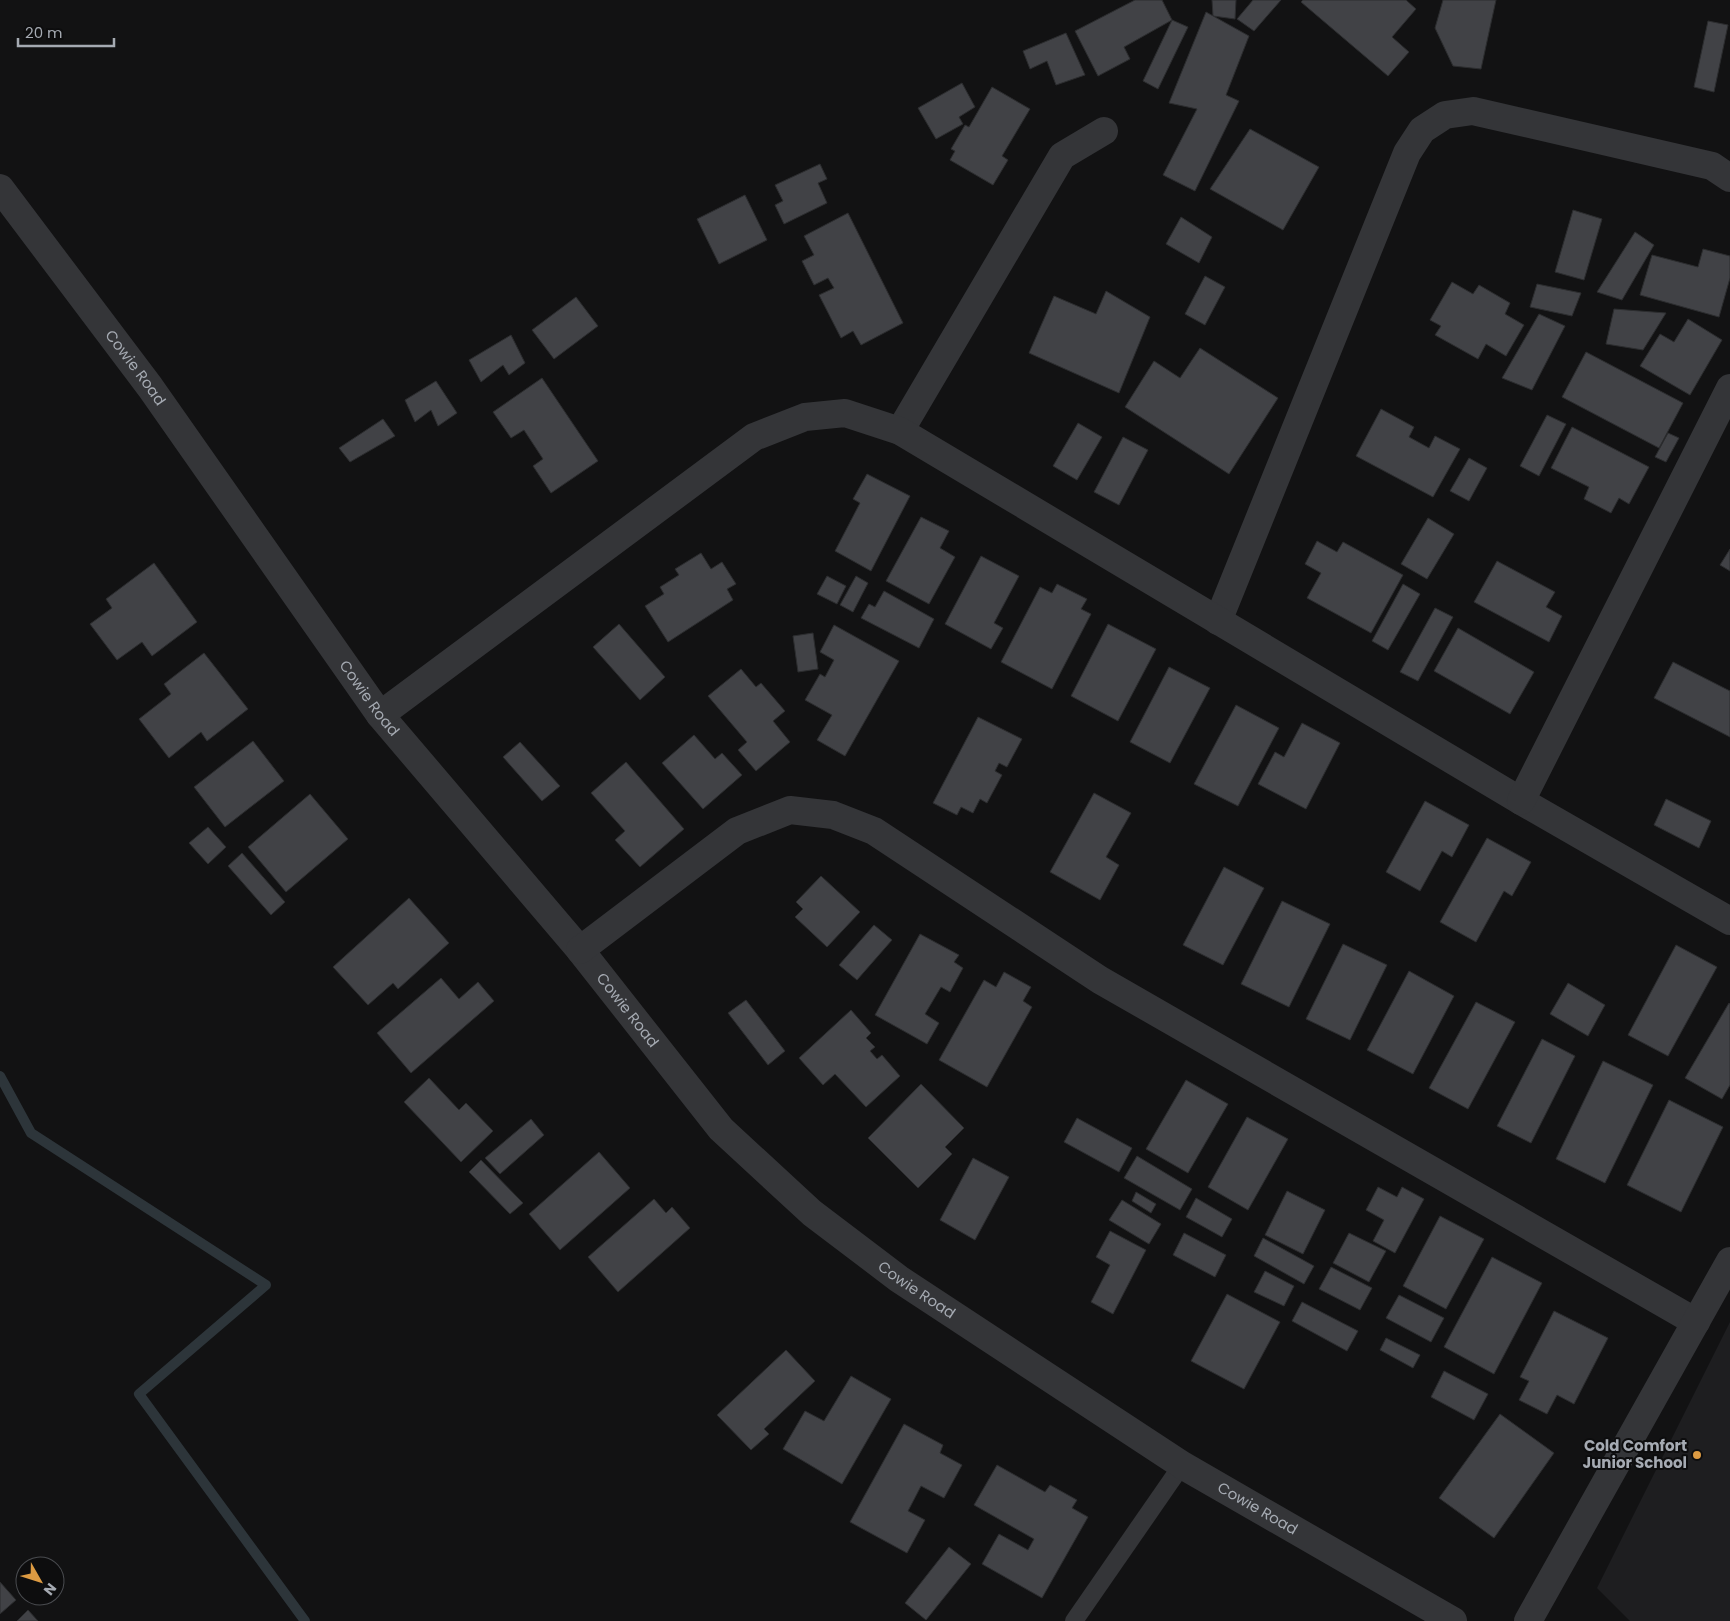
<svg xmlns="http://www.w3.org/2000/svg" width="1730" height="1621" font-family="Poppins,sans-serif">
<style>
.built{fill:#1e1e20}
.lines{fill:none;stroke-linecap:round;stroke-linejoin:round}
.stream{stroke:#2d353a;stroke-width:10}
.building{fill:#414246;stroke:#2c2d2f}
.lane{stroke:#343538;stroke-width:18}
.street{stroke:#343538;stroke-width:28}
.poi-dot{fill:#dc9a42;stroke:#0d0d0e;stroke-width:2}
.labels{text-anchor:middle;stroke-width:4;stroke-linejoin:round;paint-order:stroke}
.street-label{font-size:15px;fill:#a5aab2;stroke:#0d0d0e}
.poi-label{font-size:15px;font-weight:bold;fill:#a5aab2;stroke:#0d0d0e;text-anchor:end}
</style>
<rect width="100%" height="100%" fill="#121213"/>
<path class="built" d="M 1730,1322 L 1730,1621 L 1630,1621 L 1597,1588 Z"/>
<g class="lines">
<path class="stream" d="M 0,1076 L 31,1133 L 266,1285 L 139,1394 L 305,1621"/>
</g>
<g class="building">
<path d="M 1135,0 L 1162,0 L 1172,20 L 1124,47 L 1130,59 L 1098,76 L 1075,31 Z"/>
<path d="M 1212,0 L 1236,0 L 1235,19 L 1213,16 Z"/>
<path d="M 1253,0 L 1281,0 L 1254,31 L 1237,19 Z"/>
<path d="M 1303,0 L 1406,0 L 1416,9 L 1392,37 L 1409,52 L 1388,76 L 1301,2 Z"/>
<path d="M 1443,0 L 1496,0 L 1481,69 L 1453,66 L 1435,28 Z"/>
<path d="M 1206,12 L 1249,36 L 1226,95 L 1239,101 L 1195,191 L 1163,175 L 1197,109 L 1169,103 Z"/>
<path d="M 1172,20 L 1188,27 L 1158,89 L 1143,81 Z"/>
<path d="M 1708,21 L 1728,25 L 1714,92 L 1694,87 Z"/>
<path d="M 1066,33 L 1085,75 L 1056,85 L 1047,61 L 1030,69 L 1023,51 Z"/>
<path d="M 962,83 L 975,107 L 959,117 L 963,124 L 936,139 L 918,108 Z"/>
<path d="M 992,87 L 1030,109 L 1002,156 L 1008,160 L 993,185 L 950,160 L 955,151 L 951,149 L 965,125 L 969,127 Z"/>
<path d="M 1250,129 L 1319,167 L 1283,230 L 1210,189 Z"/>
<path d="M 820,164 L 827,179 L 818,183 L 827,203 L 784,224 L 775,205 L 783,201 L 775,185 Z"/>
<path d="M 745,195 L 767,240 L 719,264 L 697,219 Z"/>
<path d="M 1573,210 L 1602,219 L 1584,280 L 1555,272 Z"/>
<path d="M 848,213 L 903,323 L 861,345 L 853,331 L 841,338 L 819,295 L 834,288 L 828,278 L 814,285 L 802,261 L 814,255 L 804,236 Z"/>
<path d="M 1181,217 L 1212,237 L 1199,263 L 1166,244 Z"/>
<path d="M 1635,232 L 1654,245 L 1622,300 L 1597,292 Z"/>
<path d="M 1703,249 L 1730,256 L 1730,278 L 1719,317 L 1640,295 L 1652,255 L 1698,267 Z"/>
<path d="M 1205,276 L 1225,287 L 1205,325 L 1185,314 Z"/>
<path d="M 1452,282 L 1473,294 L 1479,285 L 1510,303 L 1505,314 L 1524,325 L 1506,356 L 1486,344 L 1478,359 L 1435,335 L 1441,326 L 1430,320 Z"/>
<path d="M 1537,284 L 1581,293 L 1572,316 L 1530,307 Z"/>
<path d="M 1106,291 L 1150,317 L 1119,393 L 1029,353 L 1054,296 L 1096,314 Z"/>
<path d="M 576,297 L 598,326 L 554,359 L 532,330 Z"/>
<path d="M 1614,309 L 1666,313 L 1643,350 L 1606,344 Z"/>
<path d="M 1539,314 L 1565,326 L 1532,390 L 1502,378 Z"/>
<path d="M 1688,319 L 1722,340 L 1690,395 L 1640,366 L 1660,334 L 1674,342 Z"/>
<path d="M 511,335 L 525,363 L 509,375 L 503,365 L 481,382 L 469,360 Z"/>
<path d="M 1200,348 L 1278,398 L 1229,474 L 1125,407 L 1154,361 L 1180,378 Z"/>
<path d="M 1586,352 L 1683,403 L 1659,448 L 1562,397 Z"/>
<path d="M 542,378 L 598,461 L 551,493 L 533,466 L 543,459 L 524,430 L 511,438 L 493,412 Z"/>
<path d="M 436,381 L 457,413 L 438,426 L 431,410 L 415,422 L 405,400 Z"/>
<path d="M 1381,409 L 1414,427 L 1409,437 L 1429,448 L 1435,436 L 1460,449 L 1433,497 L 1356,456 Z"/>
<path d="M 1547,415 L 1566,424 L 1539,476 L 1520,466 Z"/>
<path d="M 383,419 L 395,436 L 350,462 L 339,448 Z"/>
<path d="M 1078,423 L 1102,437 L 1077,480 L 1053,466 Z"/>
<path d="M 1572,427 L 1649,467 L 1629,504 L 1619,498 L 1611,513 L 1584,499 L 1589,487 L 1551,468 Z"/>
<path d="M 1668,433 L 1679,438 L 1666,462 L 1655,457 Z"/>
<path d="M 1123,437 L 1148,450 L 1119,505 L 1094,492 Z"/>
<path d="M 1469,458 L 1487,468 L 1469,501 L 1450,491 Z"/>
<path d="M 867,474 L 910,496 L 871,571 L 835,551 L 860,503 L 853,499 Z"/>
<path d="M 921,517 L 949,531 L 940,548 L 955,557 L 929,604 L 886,581 Z"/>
<path d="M 1428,518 L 1454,534 L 1427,579 L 1401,564 Z"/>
<path d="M 1317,541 L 1337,552 L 1343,542 L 1403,575 L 1371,633 L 1307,598 L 1321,573 L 1305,564 Z"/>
<path d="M 1730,549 L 1730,571 L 1720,565 Z"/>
<path d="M 701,553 L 711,569 L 722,562 L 736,584 L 727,589 L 733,600 L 668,642 L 645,606 L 664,594 L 660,587 L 679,575 L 675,569 Z"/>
<path d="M 981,556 L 1019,576 L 994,623 L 1003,628 L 991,649 L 945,624 Z"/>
<path d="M 1497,561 L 1555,592 L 1546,607 L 1562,616 L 1549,642 L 1474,602 Z"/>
<path d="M 154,563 L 197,622 L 152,656 L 142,642 L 117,660 L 90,624 L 112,608 L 106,599 Z"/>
<path d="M 827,576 L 846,586 L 837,604 L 817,594 Z"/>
<path d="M 856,576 L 868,583 L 853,612 L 840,605 Z"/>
<path d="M 1057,584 L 1087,599 L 1081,609 L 1091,614 L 1052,689 L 1001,662 L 1040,587 L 1052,593 Z"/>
<path d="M 1403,584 L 1420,594 L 1388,650 L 1372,641 Z"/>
<path d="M 884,591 L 934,619 L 919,648 L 861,618 L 869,604 L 875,607 Z"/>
<path d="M 1435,608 L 1453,617 L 1418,681 L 1400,672 Z"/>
<path d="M 619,624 L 665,677 L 640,700 L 593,647 Z"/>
<path d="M 1108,624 L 1156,649 L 1118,721 L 1071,696 Z"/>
<path d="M 834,625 L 899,661 L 845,756 L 817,740 L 832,715 L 805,700 L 820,674 L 825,677 L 834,660 L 820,652 Z"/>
<path d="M 1458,628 L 1534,672 L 1510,714 L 1434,671 Z"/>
<path d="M 813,633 L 818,669 L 798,672 L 793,636 Z"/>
<path d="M 204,653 L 248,709 L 207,741 L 201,732 L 169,758 L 139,719 L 171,694 L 164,684 Z"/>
<path d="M 1673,662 L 1730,691 L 1730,737 L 1654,698 Z"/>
<path d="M 1169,667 L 1210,688 L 1170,763 L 1130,742 Z"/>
<path d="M 741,669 L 756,687 L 761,683 L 785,711 L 773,721 L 790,742 L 756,771 L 738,750 L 747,742 L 708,696 Z"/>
<path d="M 1236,705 L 1279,728 L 1238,806 L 1194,784 Z"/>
<path d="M 978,717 L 1022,739 L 1007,767 L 999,763 L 995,771 L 1002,775 L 987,803 L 980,799 L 973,813 L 961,807 L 957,815 L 933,803 Z"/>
<path d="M 1302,723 L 1340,743 L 1306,809 L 1258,784 L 1275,752 L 1284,757 Z"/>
<path d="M 694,735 L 715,759 L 722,753 L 742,775 L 703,809 L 662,763 Z"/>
<path d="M 253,741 L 284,781 L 225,827 L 194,787 Z"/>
<path d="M 520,742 L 560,786 L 542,801 L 503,757 Z"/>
<path d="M 626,762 L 684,829 L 640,867 L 615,840 L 625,831 L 591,793 Z"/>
<path d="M 1094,793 L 1131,813 L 1106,857 L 1119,865 L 1100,900 L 1050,872 Z"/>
<path d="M 310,794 L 348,839 L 286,892 L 248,847 Z"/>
<path d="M 1666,799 L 1711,821 L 1699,848 L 1654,825 Z"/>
<path d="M 1425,801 L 1469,825 L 1452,857 L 1442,851 L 1420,891 L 1386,872 Z"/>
<path d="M 208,827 L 226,847 L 208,864 L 189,843 Z"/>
<path d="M 1487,838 L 1531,862 L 1512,896 L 1504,891 L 1476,942 L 1440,922 Z"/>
<path d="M 242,853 L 285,902 L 271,915 L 228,866 Z"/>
<path d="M 1224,867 L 1264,888 L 1223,965 L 1183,945 Z"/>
<path d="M 821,876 L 860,912 L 827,947 L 795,917 L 803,909 L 796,902 Z"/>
<path d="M 409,898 L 449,943 L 398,989 L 393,983 L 368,1005 L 333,967 Z"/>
<path d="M 1282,901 L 1330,924 L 1289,1007 L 1241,984 Z"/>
<path d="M 874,925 L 892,940 L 857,980 L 839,965 Z"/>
<path d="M 920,934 L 959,955 L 954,962 L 963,968 L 950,992 L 941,987 L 925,1014 L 939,1023 L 927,1044 L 875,1015 Z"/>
<path d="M 1343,944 L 1387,965 L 1350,1040 L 1306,1019 Z"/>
<path d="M 1676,945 L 1717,967 L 1668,1056 L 1628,1035 Z"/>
<path d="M 1409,971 L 1454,996 L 1413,1074 L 1367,1050 Z"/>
<path d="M 1004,972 L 1031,987 L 1023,1001 L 1032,1007 L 987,1087 L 939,1060 L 984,980 L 996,987 Z"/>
<path d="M 441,978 L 459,999 L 478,982 L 494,1001 L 411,1073 L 377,1033 Z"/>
<path d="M 1568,983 L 1605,1005 L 1588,1036 L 1550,1014 Z"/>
<path d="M 746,1000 L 785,1051 L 768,1065 L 728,1013 Z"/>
<path d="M 1476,1002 L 1515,1022 L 1468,1109 L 1429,1088 Z"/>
<path d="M 1729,1003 L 1730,1004 L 1730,1085 L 1722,1099 L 1685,1078 Z"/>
<path d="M 851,1010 L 871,1033 L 866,1038 L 875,1047 L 870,1051 L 877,1059 L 882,1055 L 900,1076 L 866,1107 L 835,1074 L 823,1085 L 799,1058 Z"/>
<path d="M 1542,1039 L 1575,1056 L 1531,1143 L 1497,1126 Z"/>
<path d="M 1603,1061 L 1653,1085 L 1605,1183 L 1556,1159 Z"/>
<path d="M 429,1078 L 459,1110 L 466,1103 L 493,1131 L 461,1162 L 404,1102 Z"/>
<path d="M 1186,1080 L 1228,1104 L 1188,1173 L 1146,1149 Z"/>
<path d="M 921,1084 L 964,1128 L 945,1147 L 952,1154 L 918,1188 L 868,1138 Z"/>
<path d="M 1669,1100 L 1723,1127 L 1681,1212 L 1627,1185 Z"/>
<path d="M 1247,1117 L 1288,1139 L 1248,1210 L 1208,1187 Z"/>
<path d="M 1077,1118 L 1132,1148 L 1119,1172 L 1064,1142 Z"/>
<path d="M 531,1119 L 544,1135 L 500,1174 L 485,1158 Z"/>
<path d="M 599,1152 L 630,1188 L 560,1250 L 529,1214 Z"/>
<path d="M 1137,1156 L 1192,1189 L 1180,1210 L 1124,1178 Z"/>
<path d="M 973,1158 L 1009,1177 L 975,1240 L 940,1220 Z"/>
<path d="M 481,1160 L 523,1203 L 510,1214 L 469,1172 Z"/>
<path d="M 1378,1187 L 1397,1197 L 1402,1187 L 1424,1199 L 1395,1253 L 1373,1241 L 1384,1220 L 1366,1210 Z"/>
<path d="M 1287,1191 L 1325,1210 L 1303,1254 L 1265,1235 Z"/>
<path d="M 1136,1192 L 1156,1204 L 1151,1213 L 1132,1201 Z"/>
<path d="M 1196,1198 L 1232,1219 L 1222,1237 L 1186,1217 Z"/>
<path d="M 654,1199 L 666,1213 L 672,1207 L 690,1228 L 618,1292 L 588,1257 Z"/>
<path d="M 1122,1200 L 1161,1224 L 1149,1244 L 1109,1220 Z"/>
<path d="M 1440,1216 L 1484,1239 L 1446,1309 L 1403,1286 Z"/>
<path d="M 1110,1231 L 1146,1250 L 1113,1314 L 1091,1302 L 1110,1265 L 1096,1257 Z"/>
<path d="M 1184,1233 L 1226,1255 L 1215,1277 L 1173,1255 Z"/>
<path d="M 1349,1233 L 1386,1251 L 1369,1282 L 1333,1263 Z"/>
<path d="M 1263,1238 L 1314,1266 L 1304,1284 L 1254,1256 Z"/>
<path d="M 1492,1257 L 1542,1283 L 1494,1374 L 1444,1347 Z"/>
<path d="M 1331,1267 L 1372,1288 L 1360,1310 L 1319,1289 Z"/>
<path d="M 1265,1271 L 1294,1286 L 1284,1306 L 1254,1292 Z"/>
<path d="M 1227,1294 L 1280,1322 L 1244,1389 L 1191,1361 Z"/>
<path d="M 1399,1295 L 1444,1318 L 1431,1342 L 1386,1318 Z"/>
<path d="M 1302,1302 L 1358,1331 L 1347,1351 L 1292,1321 Z"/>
<path d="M 1554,1311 L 1608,1338 L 1574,1404 L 1557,1395 L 1547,1414 L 1519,1400 L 1529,1381 L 1520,1377 Z"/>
<path d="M 1386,1338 L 1420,1355 L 1413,1368 L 1380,1350 Z"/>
<path d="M 786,1350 L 815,1381 L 764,1429 L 769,1434 L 751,1450 L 717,1415 Z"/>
<path d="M 1444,1371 L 1488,1394 L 1474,1420 L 1431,1397 Z"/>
<path d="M 851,1376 L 891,1399 L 842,1484 L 783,1449 L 805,1411 L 824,1421 Z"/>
<path d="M 1500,1414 L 1554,1453 L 1494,1538 L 1439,1498 Z"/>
<path d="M 904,1424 L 943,1445 L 940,1453 L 962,1465 L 944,1498 L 921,1486 L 908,1511 L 925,1520 L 907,1553 L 850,1522 Z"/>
<path d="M 997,1465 L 1045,1492 L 1050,1485 L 1077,1500 L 1072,1508 L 1088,1517 L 1042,1598 L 982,1564 L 999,1534 L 1028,1550 L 1034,1539 L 974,1505 Z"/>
<path d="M 949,1547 L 971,1564 L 926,1620 L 905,1603 Z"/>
<path d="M 0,1582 L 16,1600 L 0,1614 Z"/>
<path d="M 28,1610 L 38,1621 L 17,1621 Z"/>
</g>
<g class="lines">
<path class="lane" d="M 1074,1621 L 1182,1465"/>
<g class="street">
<path id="s1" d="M 0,188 L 150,387 L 380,715 L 580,950 L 721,1129 L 812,1213 L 899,1279 L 1182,1465 L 1453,1621"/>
<path d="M 900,431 L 1062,156 L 1104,131"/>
<path d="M 1218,621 L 1407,153 L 1422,130 L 1445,115 L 1473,111 L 1712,166 L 1730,178"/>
<path d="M 380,715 L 754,437 L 805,417 L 845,413 L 900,431 L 1521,801 L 1730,921"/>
<path d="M 1521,801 L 1730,388"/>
<path d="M 580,950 L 737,831 L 790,810 L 833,815 L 874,831 L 1100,980 L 1696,1322"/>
<path d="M 1528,1621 L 1730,1261"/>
</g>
</g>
<circle class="poi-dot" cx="1697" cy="1455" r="5"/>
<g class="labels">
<g class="street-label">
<text dy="5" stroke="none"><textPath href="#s1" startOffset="225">Cowie Road</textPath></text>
<text dy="5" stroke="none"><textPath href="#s1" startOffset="630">Cowie Road</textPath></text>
<text dy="5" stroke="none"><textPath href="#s1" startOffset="1035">Cowie Road</textPath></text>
<text dy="5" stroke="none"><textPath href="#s1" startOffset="1440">Cowie Road</textPath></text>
<text dy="5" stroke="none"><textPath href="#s1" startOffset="1845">Cowie Road</textPath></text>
</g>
<g class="poi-label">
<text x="1687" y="1451">Cold Comfort<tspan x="1687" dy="17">Junior School</tspan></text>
</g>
</g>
<g transform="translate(40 1581) rotate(129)"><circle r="24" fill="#0d0d0e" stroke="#4a4c50"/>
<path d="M0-4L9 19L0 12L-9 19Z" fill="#dc9a42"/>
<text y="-8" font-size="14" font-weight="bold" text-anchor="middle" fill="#a5aab2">N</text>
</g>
<path d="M18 38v8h96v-8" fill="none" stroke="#a5aab2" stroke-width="2.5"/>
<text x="25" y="38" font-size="15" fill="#a5aab2" stroke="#0d0d0e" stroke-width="4" paint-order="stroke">20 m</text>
</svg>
